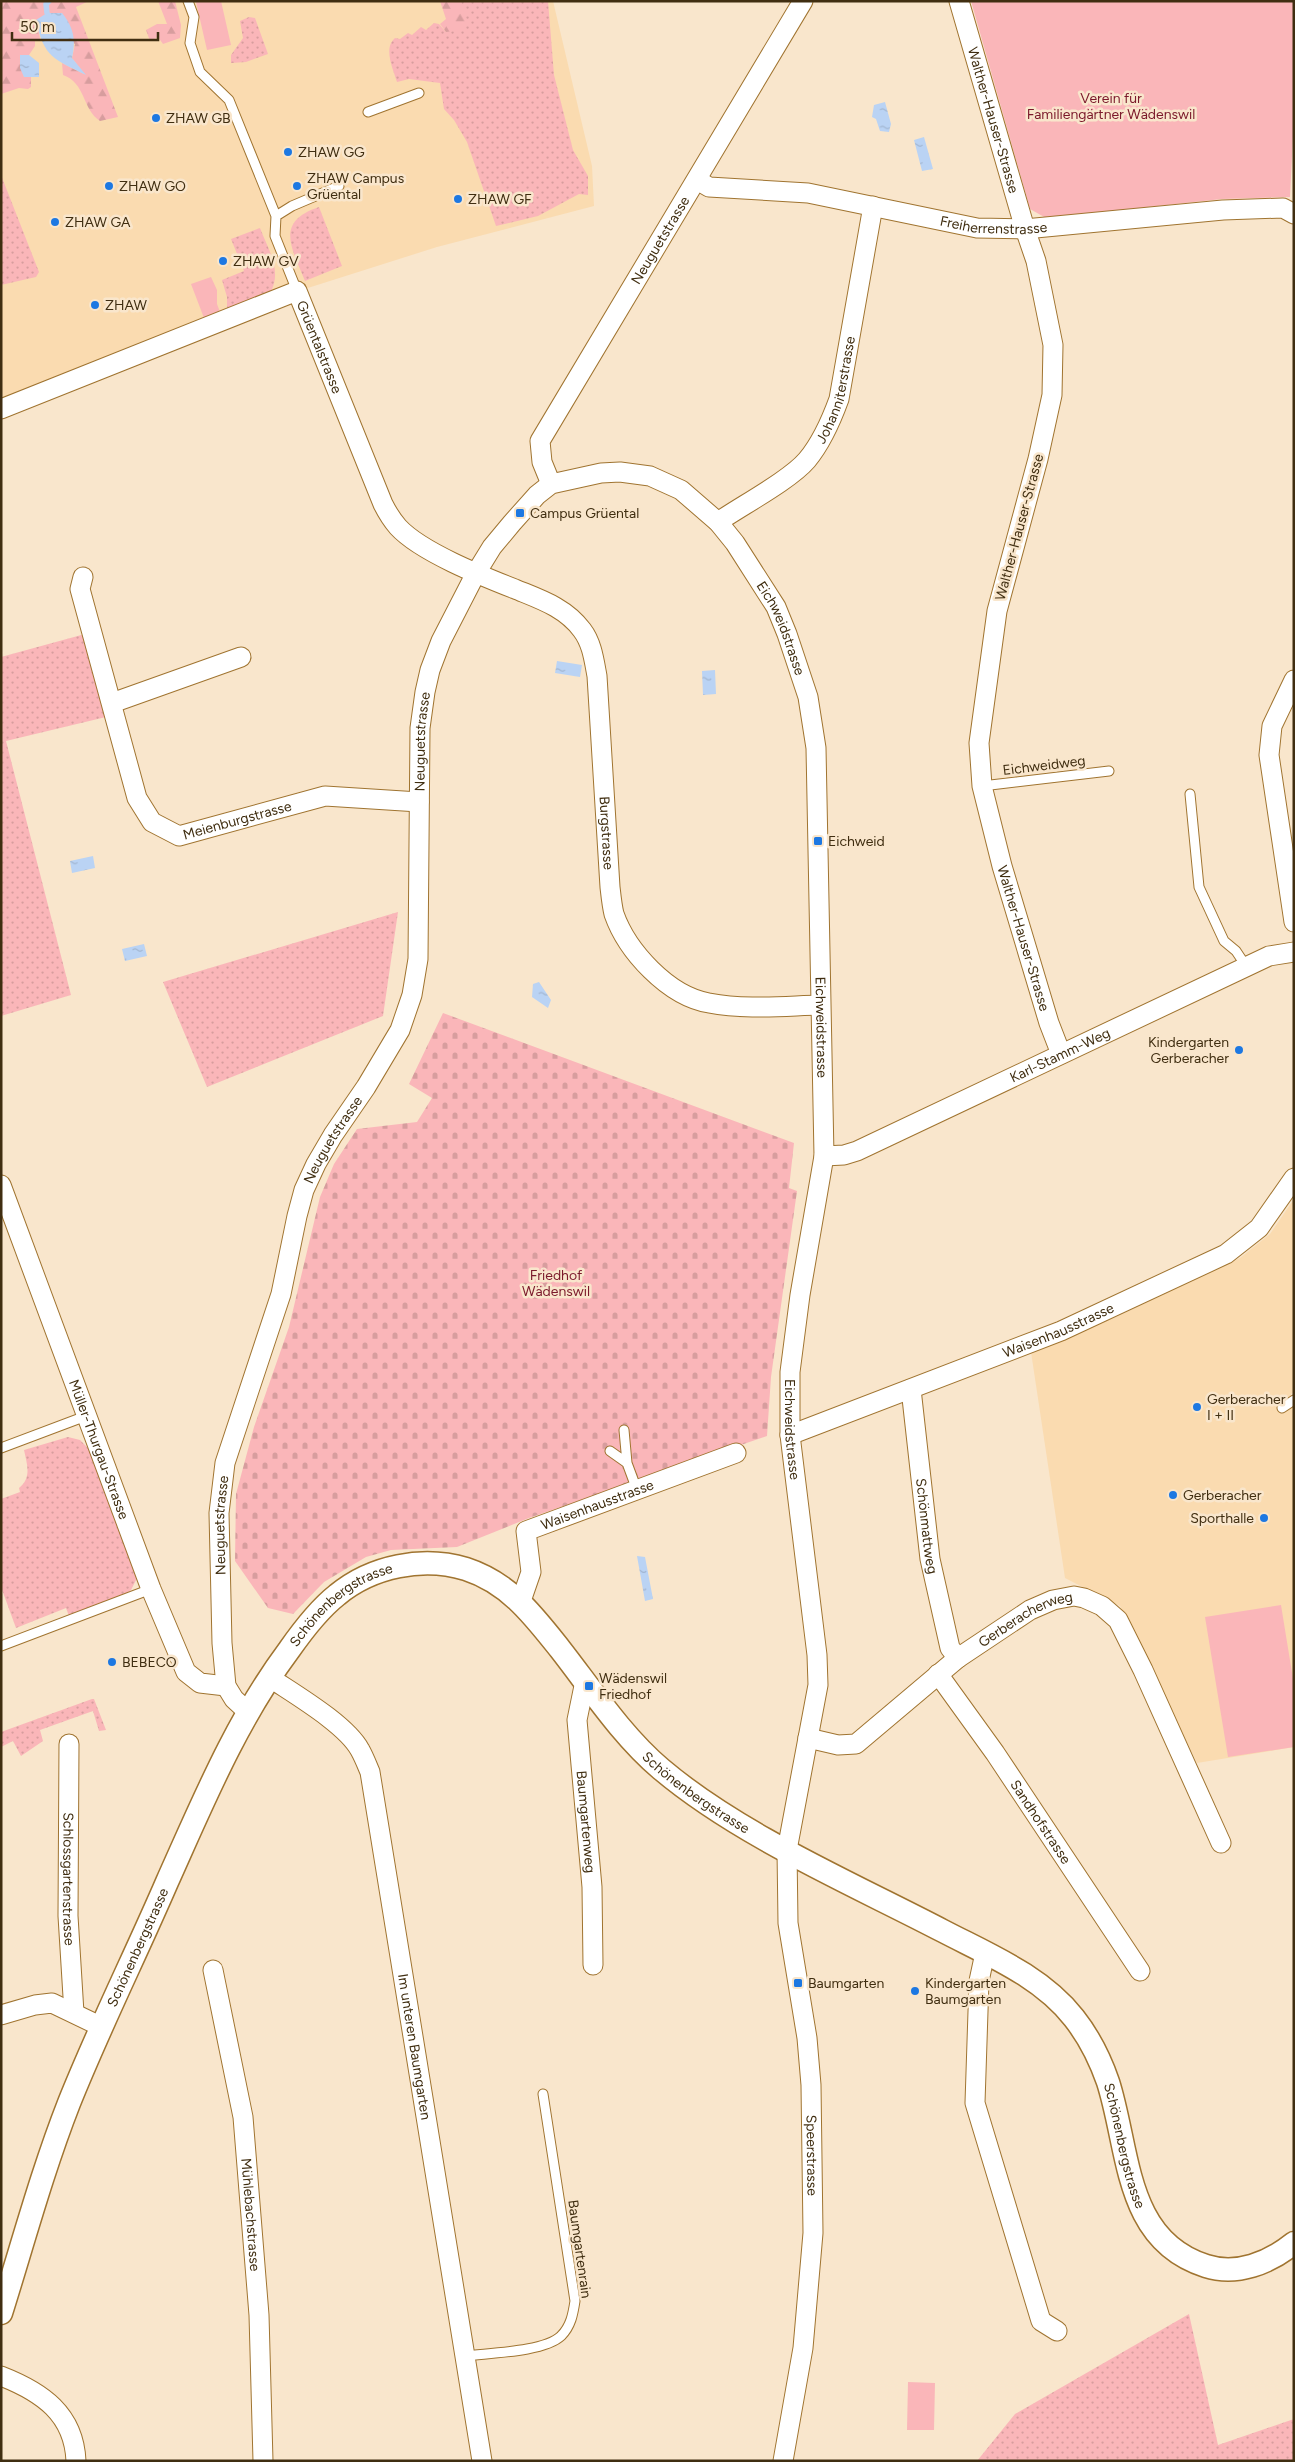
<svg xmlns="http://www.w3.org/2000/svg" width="1295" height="2462" font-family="Figtree,sans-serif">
<defs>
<pattern id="grass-dots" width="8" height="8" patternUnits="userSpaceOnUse" patternTransform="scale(1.25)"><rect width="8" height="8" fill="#fab6b9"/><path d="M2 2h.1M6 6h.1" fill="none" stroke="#d79d9e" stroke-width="1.8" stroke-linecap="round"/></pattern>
<pattern id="forest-firs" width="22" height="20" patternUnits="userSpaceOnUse" patternTransform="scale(1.25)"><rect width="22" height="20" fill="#fab6b9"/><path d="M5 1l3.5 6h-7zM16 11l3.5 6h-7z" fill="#d79d9e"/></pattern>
<pattern id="cemetery-stones" width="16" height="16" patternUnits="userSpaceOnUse" patternTransform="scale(1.25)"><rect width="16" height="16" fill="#fab6b9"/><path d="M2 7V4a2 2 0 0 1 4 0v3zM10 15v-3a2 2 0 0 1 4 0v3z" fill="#d79d9e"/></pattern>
<pattern id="water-ripples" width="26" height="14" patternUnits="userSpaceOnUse" patternTransform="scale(1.25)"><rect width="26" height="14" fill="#bad3f4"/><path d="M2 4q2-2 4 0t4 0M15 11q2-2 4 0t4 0" fill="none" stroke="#a1b5d0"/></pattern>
</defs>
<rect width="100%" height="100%" fill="#f9e6cc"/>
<path fill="#fadbb0" d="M1,1H553L592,166L594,206L437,247L270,300L1,406Z
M1294,1199V1392L1291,1394L1294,1412V1747L1197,1763L1120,1606L1065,1578L1031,1352L1116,1317L1240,1258L1270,1234Z"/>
<path fill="url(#grass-dots)" d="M461,1H548L554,75L573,150L588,176V195L579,194L538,216L496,226L467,142L454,120L444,109L440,83L409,79L397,82C393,69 383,48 395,38L400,39L408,33L412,35L421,27L426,30L434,23L439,24L446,32Z
M249,17L255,18L268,54L246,62L231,63V55L243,38L240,21Z
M1,175L39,272L36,277L1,285Z
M319,207L342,266L305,281C292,248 274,222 319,207Z
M260,228C268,249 283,271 270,293L227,309V297L222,280L244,271L231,239Z
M85,634L106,717L6,741L71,995L1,1016V657Z
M398,912L383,1016L207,1087L163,982Z
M68,1437L80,1440L93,1453L137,1578L131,1590L126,1594L69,1616L66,1608L16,1628L1,1587V1499L20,1492L19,1488C32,1478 27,1464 24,1450Z
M92,1699H94L106,1730L99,1731L93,1711L40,1730L43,1741L21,1756L13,1741L1,1747V1732Z
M1189,2314L1218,2445L1294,2419V2461H977L1015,2414Z"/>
<path fill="url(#forest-firs)" d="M1,1H89L76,7L118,117L100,121C82,109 86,83 63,75L62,63L84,74L72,58L75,44L37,20L40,39L35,40V46L29,55L20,56L24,77H31V87L28,89L19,88L1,94Z
M158,1H175L181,25L180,38L163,44L158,37L150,41L146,30L157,24H167Z
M440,1H461L466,19L462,30L446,32L440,24L446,19Z"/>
<path fill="url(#cemetery-stones)" d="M443,1013L794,1143L789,1188L797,1191L771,1377L767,1436L529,1518L457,1547L391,1550L366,1557L324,1582L293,1614L268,1608L235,1561L236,1494L254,1427L289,1327L320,1197L334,1164L357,1129L417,1122L432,1098L409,1084Z"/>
<path fill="#fab6b9" d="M221,1L231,45L207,50L196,2Z
M971,1H1294V115L1290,197L1222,199L1046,218L1030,209Z
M211,277L217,290V304L220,312L204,318L191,284Z
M1281,1605L1294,1685V1747L1228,1757L1205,1617Z
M908,2382L935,2383L934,2430H907Z"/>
<path fill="url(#water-ripples)" d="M47,13H62C74,28 76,40 72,58L86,75C54,59 44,58 36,20Z
M20,55H29L39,63V77H24L20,68Z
M885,102L891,124L889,132L880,131L876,119L872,117L874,105Z
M924,137L933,169L922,171L914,140Z
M557,661L582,665L580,677L555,673Z
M715,670L716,694L703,695L702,671Z
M93,856L95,868L72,873L70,861Z
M144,944L147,956L125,961L122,949Z
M539,982L551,1000L548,1008L532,997L533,984Z
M637,1556L645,1557L653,1599L645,1601Z"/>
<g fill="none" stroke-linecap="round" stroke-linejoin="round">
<path stroke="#bad3f4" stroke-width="5.5" d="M47,13L46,4L49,1"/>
<defs>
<path id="service" d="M188,1L194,17L190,43L200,72L229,100L276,216L275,236L297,291
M368,112L419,93
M276,216L292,206L339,186
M982,786L1109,771
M1190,794L1199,887L1224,941L1236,951L1246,966
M1282,1408L1294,1400
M624,1430L627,1463
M1,1448L86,1416
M610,1451L627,1463L637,1490
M1,1646L151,1589
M466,2356C489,2353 544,2352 561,2336C571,2326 573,2314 575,2301L543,2094"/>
<g id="minor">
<path id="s1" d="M959,1L1025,229L1036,261L1053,345L1052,395L1038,459L997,611L979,743L982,786L1002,866L1049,1023L1061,1054"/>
<path id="s2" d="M697,180L709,187L808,193L977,228L1025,229L1223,210L1283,208L1294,214"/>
<path id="s3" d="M1,409L297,291L383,504C387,512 392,520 398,527C421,552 482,576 515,589C539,599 565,607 582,630C592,643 594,660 597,676L610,887C611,896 612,906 614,914C627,951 668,996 709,1003C745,1010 783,1006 820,1005"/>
<path id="s4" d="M551,484L542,462L540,441L803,1"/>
<path id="s5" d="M718,522C741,506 790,480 807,460C822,442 831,421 839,399L873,206"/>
<path id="s6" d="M83,577L80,589L137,798L152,822L179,836L325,796L419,802"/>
<path d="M1294,680L1272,726L1269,755L1294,922"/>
<path d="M112,703L241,657"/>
<path id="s7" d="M824,1156L844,1155L857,1151L1269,956L1294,952"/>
<path id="s8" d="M1,1185L151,1589L186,1672L200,1683L226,1686"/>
<path id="s9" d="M911,1389L930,1559L950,1648L958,1658"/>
<path id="s10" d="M790,1435L1061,1331L1226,1254L1259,1228L1294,1178"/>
<path id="s11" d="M521,1601L531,1572L526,1531L736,1453"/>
<path id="s12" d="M938,1674L995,1753L1140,1971"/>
<path id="s13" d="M269,1677C294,1694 346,1724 360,1750C364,1757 367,1765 370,1772L482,2461"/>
<path id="s14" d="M585,1681L577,1720L592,1887L593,1965"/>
<path id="s15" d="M247,1711L234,1699L226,1686L222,1643L219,1513L225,1463L281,1294L297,1216L304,1190L316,1164L333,1135L366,1087L400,1030L412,995L418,959L420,728L425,692L430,670L441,641L476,573L492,547L512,523L537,495L551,484L601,473L620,472L650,476L681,490L718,522L735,543L776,607L787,634L808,697L816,748L824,1156L800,1295L790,1372V1435L817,1655L818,1685L787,1850L788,1923L807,2038L811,2085L813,2233L803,2348L783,2461"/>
<path id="s16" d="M808,1738L838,1745L856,1744L958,1658L1030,1610L1053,1600L1074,1596L1084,1598L1102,1606L1118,1620L1143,1670L1221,1843"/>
<path id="s17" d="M69,1744L68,1916L74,2013"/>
<path d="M985,1953L979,1981L975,2103L1041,2321L1057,2331"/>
<path id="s18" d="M213,1970L243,2117L259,2315L263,2461"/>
<path d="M1,2015L35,2005L52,2003L102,2027"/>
<path d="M1,2376C42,2392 74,2414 76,2461"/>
</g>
<g id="tertiary">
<path id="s19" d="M1,2313C23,2243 42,2172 69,2103C99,2028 135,1956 167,1882C203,1802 236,1721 289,1650C303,1630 318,1610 337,1595C372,1566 423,1556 466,1569C509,1583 533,1615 560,1649C592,1690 622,1736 661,1769C739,1835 853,1884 943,1931C989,1955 1041,1976 1074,2018C1089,2037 1100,2059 1108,2082C1130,2151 1124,2240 1206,2266C1237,2276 1269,2263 1294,2243"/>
</g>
</defs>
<use href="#service" stroke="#a07430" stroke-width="11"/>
<use href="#minor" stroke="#a07430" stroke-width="21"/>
<use href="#tertiary" stroke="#a07430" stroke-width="25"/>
<use href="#service" stroke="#fff" stroke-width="9"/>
<use href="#minor" stroke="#fff" stroke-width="19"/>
<use href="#tertiary" stroke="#fff" stroke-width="22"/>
</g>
<g fill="#1d78e2" stroke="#f9e6cc" stroke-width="2">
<circle cx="156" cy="118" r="5"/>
<circle cx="288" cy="152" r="5"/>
<circle cx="109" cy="186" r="5"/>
<circle cx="297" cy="186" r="5"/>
<circle cx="458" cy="199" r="5"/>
<circle cx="55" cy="222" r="5"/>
<circle cx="223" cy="261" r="5"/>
<circle cx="95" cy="305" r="5"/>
<rect x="515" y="508" width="10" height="10" rx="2.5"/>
<rect x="813" y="836" width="10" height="10" rx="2.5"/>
<circle cx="1239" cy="1050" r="5"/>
<circle cx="1197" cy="1407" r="5"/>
<circle cx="1173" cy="1495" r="5"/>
<circle cx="1264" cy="1518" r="5"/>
<circle cx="112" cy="1662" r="5"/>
<rect x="584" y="1681" width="10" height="10" rx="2.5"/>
<rect x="793" y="1978" width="10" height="10" rx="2.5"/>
<circle cx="915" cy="1991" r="5"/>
</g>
<g text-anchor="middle" stroke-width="5" stroke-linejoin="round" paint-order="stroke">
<g font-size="14" fill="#7b192b" stroke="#f9e6cc">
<text x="1111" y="103">Verein für<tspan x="1111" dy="16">Familiengärtner Wädenswil</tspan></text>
<text x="556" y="1280">Friedhof<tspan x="556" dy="16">Wädenswil</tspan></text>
</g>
<g font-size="14" fill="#402e11" stroke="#f9e6cc" text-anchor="start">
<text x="166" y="123">ZHAW GB</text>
<text x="298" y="157">ZHAW GG</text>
<text x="307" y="183">ZHAW Campus<tspan x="307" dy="16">Grüental</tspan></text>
<text x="119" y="191">ZHAW GO</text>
<text x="468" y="204">ZHAW GF</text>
<text x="65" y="227">ZHAW GA</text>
<text x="233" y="266">ZHAW GV</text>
<text x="105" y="310">ZHAW</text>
<text x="530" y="518">Campus Grüental</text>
<text x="828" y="846">Eichweid</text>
<text x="1229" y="1047" text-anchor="end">Kindergarten<tspan x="1229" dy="16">Gerberacher</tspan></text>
<text x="1207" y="1404">Gerberacher<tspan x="1207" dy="16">I + II</tspan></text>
<text x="1183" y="1500">Gerberacher</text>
<text x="1254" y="1523" text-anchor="end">Sporthalle</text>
<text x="122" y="1667">BEBECO</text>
<text x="599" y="1683">Wädenswil<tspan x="599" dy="16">Friedhof</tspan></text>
<text x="808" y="1988">Baumgarten</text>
<text x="925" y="1988">Kindergarten<tspan x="925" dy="16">Baumgarten</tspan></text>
</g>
<g font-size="14" fill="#402e11" stroke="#f9e6cc">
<text dy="5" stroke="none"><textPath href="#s1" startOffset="124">Walther-Hauser-Strasse</textPath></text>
<text dy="5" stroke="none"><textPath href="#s2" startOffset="302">Freiherrenstrasse</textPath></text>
<text dy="5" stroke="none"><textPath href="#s4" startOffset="279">Neuguetstrasse</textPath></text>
<text dy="5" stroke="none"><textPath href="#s3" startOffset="379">Grüentalstrasse</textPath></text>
<text dy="5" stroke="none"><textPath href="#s5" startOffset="186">Johanniterstrasse</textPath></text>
<text transform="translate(1019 527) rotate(-75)" y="5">Walther-Hauser-Strasse</text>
<text dy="5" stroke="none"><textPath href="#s15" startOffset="1624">Eichweidstrasse</textPath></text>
<text dy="5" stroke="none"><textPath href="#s15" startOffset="1019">Neuguetstrasse</textPath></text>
<text transform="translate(1044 765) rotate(-7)" y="5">Eichweidweg</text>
<text dy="5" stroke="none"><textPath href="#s6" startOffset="348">Meienburgstrasse</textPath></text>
<text dy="5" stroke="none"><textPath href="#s3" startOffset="995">Burgstrasse</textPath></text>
<text dy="5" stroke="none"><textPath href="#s1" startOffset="964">Walther-Hauser-Strasse</textPath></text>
<text dy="5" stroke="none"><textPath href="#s15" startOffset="2029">Eichweidstrasse</textPath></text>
<text dy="5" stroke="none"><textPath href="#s7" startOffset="258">Karl-Stamm-Weg</textPath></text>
<text dy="5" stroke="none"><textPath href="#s15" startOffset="599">Neuguetstrasse</textPath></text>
<text dy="5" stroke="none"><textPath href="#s10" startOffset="288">Waisenhausstrasse</textPath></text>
<text dy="5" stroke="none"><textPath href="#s15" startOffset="2434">Eichweidstrasse</textPath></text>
<text dy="5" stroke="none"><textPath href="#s8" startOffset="282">Müller-Thurgau-Strasse</textPath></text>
<text dy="5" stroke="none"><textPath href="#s11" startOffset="148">Waisenhausstrasse</textPath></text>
<text dy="5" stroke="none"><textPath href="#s15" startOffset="194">Neuguetstrasse</textPath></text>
<text dy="5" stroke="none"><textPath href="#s9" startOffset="138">Schönmattweg</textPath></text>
<text dy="5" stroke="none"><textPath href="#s19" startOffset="796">Schönenbergstrasse</textPath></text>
<text dy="5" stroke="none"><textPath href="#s16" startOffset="261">Gerberacherweg</textPath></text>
<text dy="5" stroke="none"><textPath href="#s19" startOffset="1260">Schönenbergstrasse</textPath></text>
<text dy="5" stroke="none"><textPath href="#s14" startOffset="142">Baumgartenweg</textPath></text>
<text dy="5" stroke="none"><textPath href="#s12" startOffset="180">Sandhofstrasse</textPath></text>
<text dy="5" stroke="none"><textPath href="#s17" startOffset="135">Schlossgartenstrasse</textPath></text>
<text dy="5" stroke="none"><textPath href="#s19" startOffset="391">Schönenbergstrasse</textPath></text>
<text dy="5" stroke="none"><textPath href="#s13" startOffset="420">Im unteren Baumgarten</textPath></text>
<text dy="5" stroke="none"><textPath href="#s19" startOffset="1841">Schönenbergstrasse</textPath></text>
<text dy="5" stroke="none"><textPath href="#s15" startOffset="3166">Speerstrasse</textPath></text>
<text dy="5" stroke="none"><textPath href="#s18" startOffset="248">Mühlebachstrasse</textPath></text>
<text transform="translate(580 2249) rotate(82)" y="5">Baumgartenrain</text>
</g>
</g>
<rect width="1295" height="2462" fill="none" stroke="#402e11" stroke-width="5"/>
<path d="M12 32v8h146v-8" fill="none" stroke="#402e11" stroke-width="2.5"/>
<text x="20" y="32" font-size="15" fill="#402e11" stroke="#f9e6cc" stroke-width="4" paint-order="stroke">50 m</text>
</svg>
